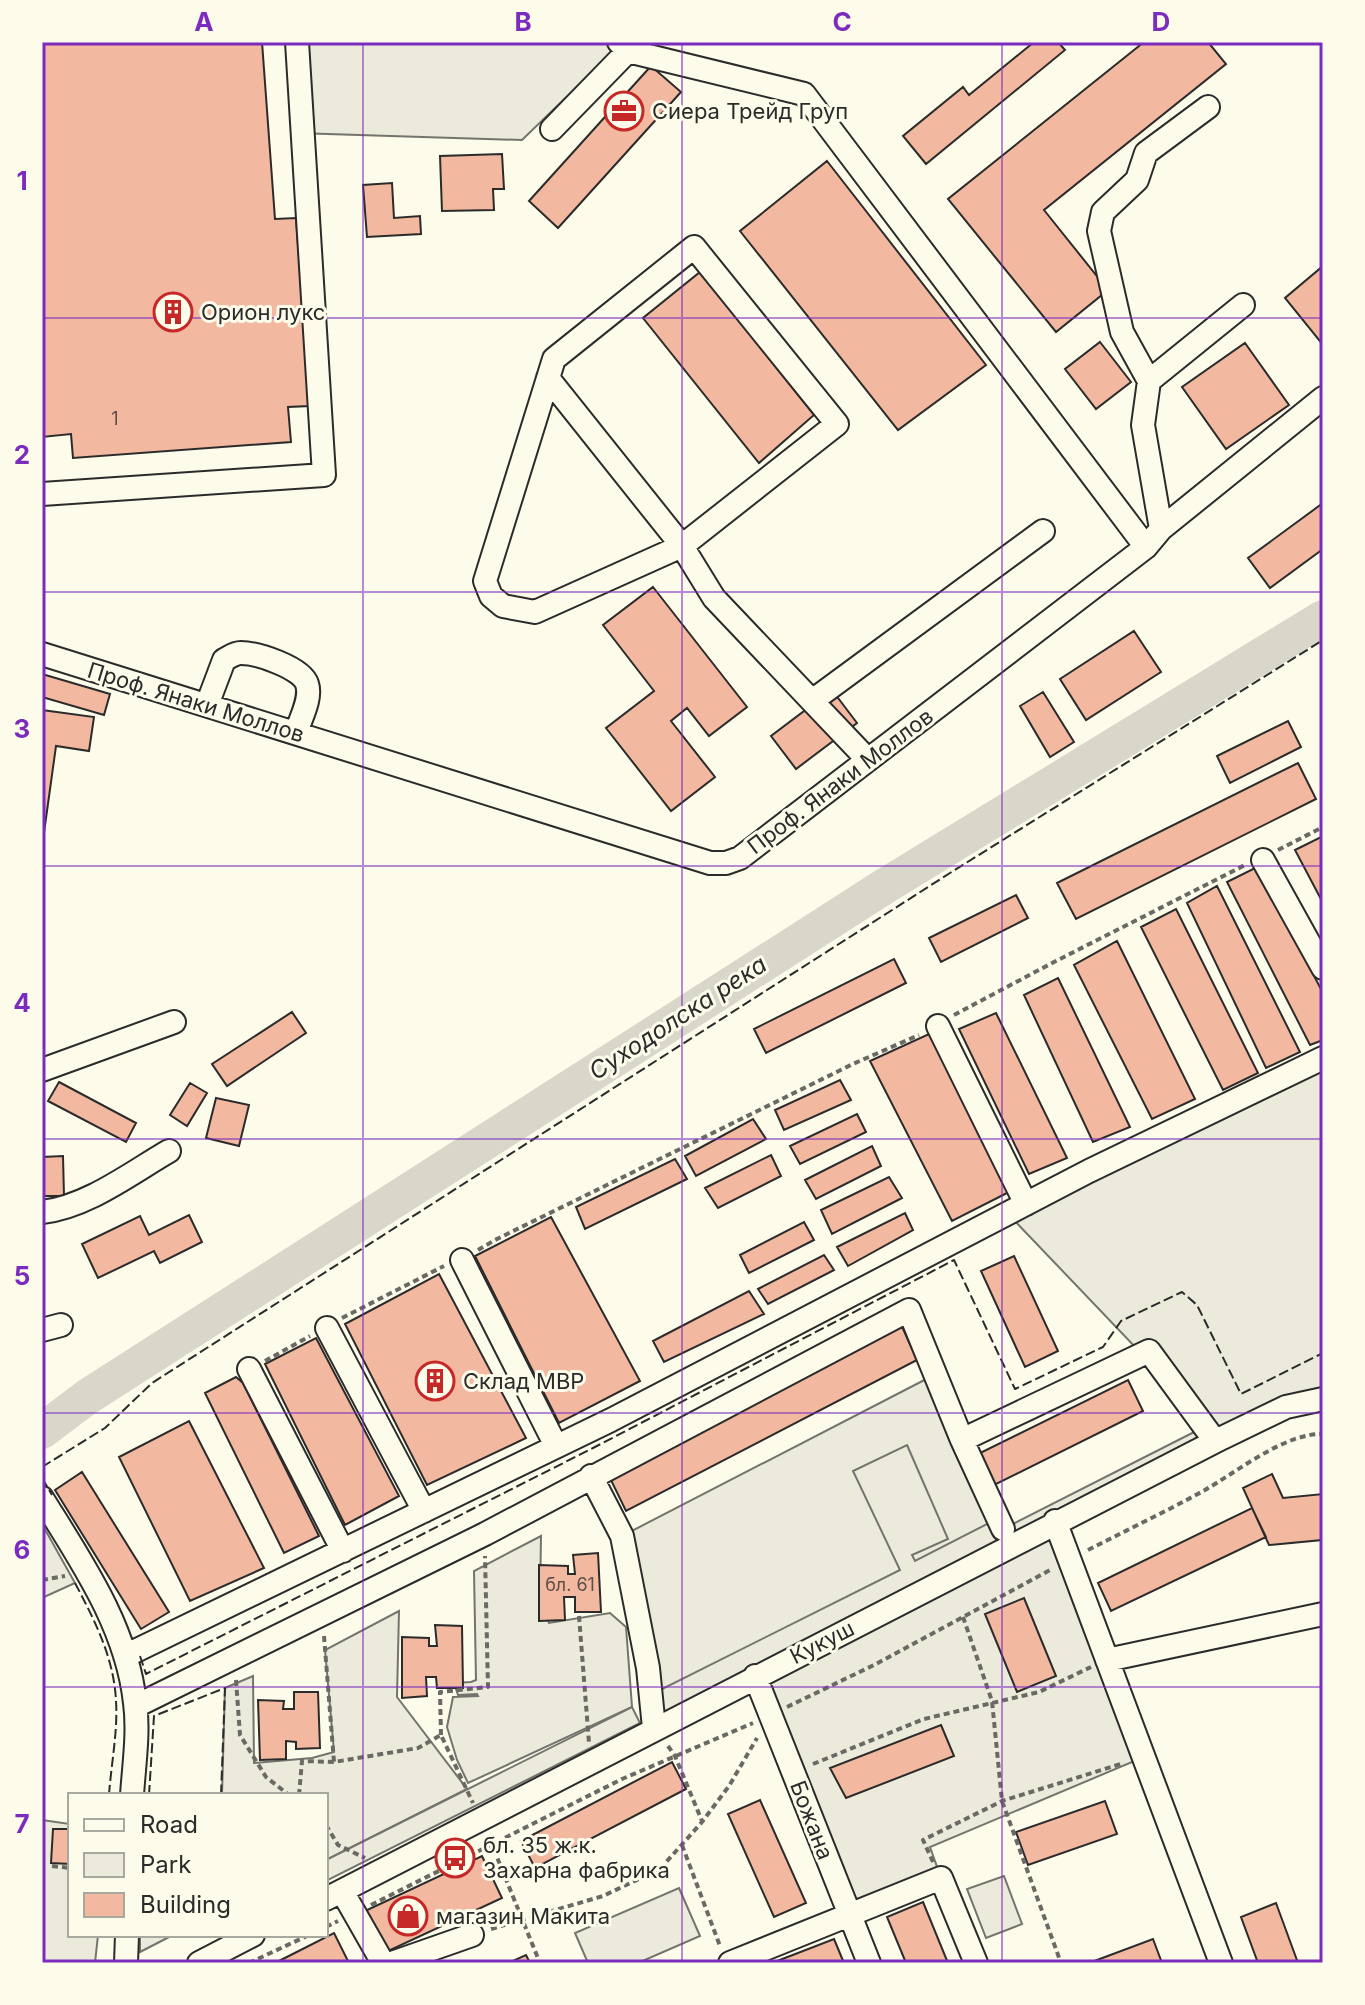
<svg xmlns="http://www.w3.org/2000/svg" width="1365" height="2005" font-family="Inter,sans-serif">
<rect width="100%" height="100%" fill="#fdfbea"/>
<path fill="#ecebdb" stroke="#74746e" stroke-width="2" d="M1323,1066V1388L1222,1438L1012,1218Z
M936,1374L1010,1544L1055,1521L1144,1757L930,1847L941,1878L849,1916L755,1677L654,1728L622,1536Z
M42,1524L75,1583L42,1598Z
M541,1536L540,1599L549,1623L610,1613L626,1627L632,1707L468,1783L457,1760L447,1727L453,1697L478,1696L477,1694L458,1695L454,1683L471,1682L476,1680L474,1571Z
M399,1611L397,1697L467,1789L326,1860V1795H222L225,1688L253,1676L254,1763L312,1758L334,1752L325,1650Z
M42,1820L70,1824V1935H98L95,1963H42Z
M1004,1876L1022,1924L986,1938L967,1889Z
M679,1888L700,1936L638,1963H588L575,1933Z
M140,1935H173L140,1952Z"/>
<path fill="#eceadb" stroke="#74746e" stroke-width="2" d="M290,42H616L611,54L522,140L296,133Z
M1204,1427L1209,1442L1011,1542L1005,1528Z
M907,1445L948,1539L912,1555L915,1561L991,1522L998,1545L664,1715L658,1691L900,1570L853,1471Z
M632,1707L640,1723L326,1881V1860Z"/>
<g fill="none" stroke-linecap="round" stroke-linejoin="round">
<path stroke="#d8d7c9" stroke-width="36" d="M42,1431L87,1397L885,886L1323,618"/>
</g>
<path fill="#f2b8a0" stroke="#2b2b2b" stroke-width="2" d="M42,42H262L275,219L296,218L310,406L288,407L291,442L73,458L71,434L42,437Z
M1034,42H1058L1065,50L926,164L903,136L963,87L969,95Z
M1144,42H1208L1226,64L1044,210L1108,290L1056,332L948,199Z
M651,66L681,92L558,228L529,201Z
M502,154L504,189H493L494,210L442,211L440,156Z
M827,161L986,365L898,430L740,231Z
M392,183L394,218L420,216L421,234L367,237L363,185Z
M1323,266V345L1285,298Z
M700,272L814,415L759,463L643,318Z
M1100,342L1131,382L1096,409L1065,369Z
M1245,343L1289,405L1226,449L1182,387Z
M1323,503V549L1270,588L1248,558Z
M653,587L747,707L709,736L687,708L671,721L715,777L671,811L606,728L654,691L603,625Z
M1134,631L1161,672L1086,720L1060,679Z
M42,674L110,694L104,715L42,697Z
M832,690L857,723L796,769L771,736Z
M1043,692L1074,742L1050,757L1020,706Z
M42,710L94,717L89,751L56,746L42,847Z
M1288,721L1301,747L1230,783L1217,756Z
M1298,763L1316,799L1076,919L1057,883Z
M1323,836V903L1295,850Z
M1257,867L1323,993V1040L1310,1045L1227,882Z
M1217,886L1300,1052L1266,1068L1187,903Z
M1016,895L1028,918L941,962L929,938Z
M1176,909L1258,1073L1223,1090L1141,927Z
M1117,941L1195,1099L1152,1119L1074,965Z
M894,959L906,983L766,1053L754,1029Z
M1058,978L1130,1127L1093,1142L1024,995Z
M292,1012L306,1033L227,1086L212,1064Z
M996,1013L1067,1158L1029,1174L959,1029Z
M929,1034L1011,1191L952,1221L870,1061Z
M840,1080L851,1100L784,1130L775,1110Z
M59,1082L136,1123L126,1142L48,1101Z
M190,1083L207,1093L187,1126L170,1115Z
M216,1098L249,1105L239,1146L206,1138Z
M857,1114L866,1132L800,1164L790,1146Z
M753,1119L766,1139L696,1176L685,1156Z
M872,1146L881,1166L816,1199L805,1180Z
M771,1155L781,1176L718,1208L705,1188Z
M63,1156L64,1196H42V1157Z
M675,1159L687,1179L585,1229L576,1207Z
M889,1177L902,1198L832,1234L821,1210Z
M905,1213L913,1230L848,1266L837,1247Z
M189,1215L202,1242L160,1263L154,1251L98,1278L82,1244L140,1216L149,1235Z
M551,1217L640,1381L559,1423L475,1256Z
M804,1222L814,1240L749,1273L740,1255Z
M824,1255L834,1270L768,1304L758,1289Z
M1014,1256L1058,1351L1025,1367L981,1271Z
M439,1274L526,1438L427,1485L345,1324Z
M749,1291L764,1314L664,1362L653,1341Z
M900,1322L917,1360L626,1511L608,1474Z
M316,1338L399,1496L345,1525L265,1364Z
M236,1377L243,1383L319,1536L284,1553L205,1393Z
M1128,1380L1143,1411L988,1488L972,1457Z
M189,1421L264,1568L190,1601L119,1457Z
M82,1472L169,1612L141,1629L55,1490Z
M1272,1474L1283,1498L1323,1494L1322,1540L1269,1545L1243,1488Z
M1252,1508L1266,1537L1111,1611L1098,1583Z
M598,1553L601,1612H575V1597H564L565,1620L539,1621V1565L568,1566V1574H575L573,1555Z
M1024,1598L1056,1676L1017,1692L985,1614Z
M435,1625L462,1626L463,1688H437L436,1677H426L427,1696L402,1698V1637L429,1638V1646H437Z
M294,1692H318L320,1748L296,1749V1742L286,1741V1759L260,1760L258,1700L284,1701L283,1709H294Z
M941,1725L954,1756L846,1798L830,1768Z
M672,1762L686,1789L535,1868L521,1841Z
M760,1800L806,1903L774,1917L728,1814Z
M1105,1801L1117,1834L1028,1865L1016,1832Z
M53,1829H70V1864L51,1863Z
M482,1856L502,1898L384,1953L365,1911Z
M923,1902L948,1963H906L887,1917Z
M1276,1903L1298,1963H1258L1241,1917Z
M334,1933L348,1961L275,1963Z
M834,1939L844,1963H772Z
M1153,1939L1162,1963H1089Z
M526,1955L530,1963H508Z"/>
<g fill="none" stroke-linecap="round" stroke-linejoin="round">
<defs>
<path id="minor" d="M628,51L804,94L1146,547
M552,129L628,51L619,42
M548,378L682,546L535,612L503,606L491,596L485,581L554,359L694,247L837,424L682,546L714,598L868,760
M1149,381L1243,305
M42,494L324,475L297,42
M1161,529L1143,425L1149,381L1122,332L1099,231L1103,212L1137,180L1146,153L1208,107
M42,654L710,863H726L740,858L1146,547L1161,529L1323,398
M812,701L1043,531
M207,705L224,660C230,657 234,653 241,653C258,653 302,668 307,684C312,699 300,719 296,733
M1263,860L1323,968
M938,1026L1026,1204
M42,1070L174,1022
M42,1212C87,1207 131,1173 169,1151
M462,1260L556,1446
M327,1328L424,1511
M42,1330L61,1325
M249,1369L343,1551
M962,1440L1149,1351L1215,1441
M591,1476L622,1536L648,1668L654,1728
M42,1498C81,1561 127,1627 135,1703C139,1732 134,1765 132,1795
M1055,1521L1221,1963
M125,1656L611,1420L1089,1171L1323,1058
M1107,1660L1323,1614
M755,1676L869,1963
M136,1706L485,1534L909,1310L962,1440L1003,1529
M342,1891L383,1963
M326,1899L1222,1438L1286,1407L1323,1399
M126,1963L127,1935
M199,1963L253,1935
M392,1963L472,1935
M730,1963L941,1878L976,1963"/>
</defs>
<use href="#minor" stroke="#2b2b2b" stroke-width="26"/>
<path stroke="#6a6964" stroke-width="4" stroke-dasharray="6 4" stroke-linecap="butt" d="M1278,850L1323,827
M954,1015L1054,962L1245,865
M478,1250L495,1240L853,1064L919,1035
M342,1318L444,1266
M265,1361L310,1336
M1088,1550C1127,1530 1167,1511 1205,1490C1238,1471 1285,1433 1323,1434
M42,1580L65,1576
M579,1616L589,1743
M963,1617L992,1701L1002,1801L1061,1963
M324,1636L334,1762
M236,1680L240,1735L266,1777L289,1795
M787,1707L876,1664L1052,1569
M441,1735L440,1692L488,1687L485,1556
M668,1746L675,1756L702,1821
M813,1764L924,1719L1039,1692L1091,1667
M299,1795L302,1761L334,1762L418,1748L441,1735L473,1803
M326,1825L338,1845L365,1858
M490,1840L540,1963
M682,1845L720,1946
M933,1862L923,1840L1002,1801L1124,1763
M52,1866L70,1868
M371,1905L622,1779L753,1723
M326,1927L338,1921
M491,1929L603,1896L660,1869L702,1822L729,1786L757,1738
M249,1963L309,1935"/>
<use href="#minor" stroke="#fdfbea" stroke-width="22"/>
<path stroke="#2b2b2b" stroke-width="2" stroke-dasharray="10 4" stroke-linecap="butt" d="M42,1467L105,1428L152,1383L950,873L1323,640
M42,1478L52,1495
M75,1583C95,1621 114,1658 116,1701C118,1731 111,1765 109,1795
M140,1656L146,1674L593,1448L954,1260L1015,1389L1103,1347L1121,1321L1182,1292L1197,1305L1241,1394L1323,1353
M149,1795L154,1716L225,1688L221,1795"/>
</g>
<path fill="none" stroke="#7b2cbf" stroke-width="2" stroke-opacity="0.55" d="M363,42V1963M682,42V1963M1002,42V1963M42,318H1323M42,592H1323M42,866H1323M42,1139H1323M42,1413H1323M42,1687H1323"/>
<defs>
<symbol id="office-ring" viewBox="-11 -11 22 22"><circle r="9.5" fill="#fdfbea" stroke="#c62828" stroke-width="1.5"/><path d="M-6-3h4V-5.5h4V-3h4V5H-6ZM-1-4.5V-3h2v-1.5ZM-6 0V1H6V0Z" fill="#c62828"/></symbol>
<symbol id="building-ring" viewBox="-11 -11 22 22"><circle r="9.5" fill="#fdfbea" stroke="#c62828" stroke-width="1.5"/><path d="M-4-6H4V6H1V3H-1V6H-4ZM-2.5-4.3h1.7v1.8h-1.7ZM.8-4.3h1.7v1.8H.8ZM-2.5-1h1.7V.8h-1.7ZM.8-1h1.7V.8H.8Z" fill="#c62828"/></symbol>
<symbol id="bus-ring" viewBox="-11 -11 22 22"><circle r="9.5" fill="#fdfbea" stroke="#c62828" stroke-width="1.5"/><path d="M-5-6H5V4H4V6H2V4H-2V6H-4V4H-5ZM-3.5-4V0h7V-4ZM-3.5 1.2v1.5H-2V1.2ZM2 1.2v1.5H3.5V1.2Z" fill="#c62828"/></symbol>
<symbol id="shop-ring" viewBox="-11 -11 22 22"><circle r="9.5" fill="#fdfbea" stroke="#c62828" stroke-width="1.5"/><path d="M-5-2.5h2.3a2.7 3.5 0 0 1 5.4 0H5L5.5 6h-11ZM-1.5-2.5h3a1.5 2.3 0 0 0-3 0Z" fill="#c62828"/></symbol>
</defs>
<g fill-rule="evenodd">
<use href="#office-ring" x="602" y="89" width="44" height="44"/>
<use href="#building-ring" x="151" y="290" width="44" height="44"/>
<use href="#building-ring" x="413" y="1359" width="44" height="44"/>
<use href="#bus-ring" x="433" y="1836" width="44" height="44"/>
<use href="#shop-ring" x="386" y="1894" width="44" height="44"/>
</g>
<g text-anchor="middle" stroke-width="6" stroke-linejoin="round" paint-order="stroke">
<g font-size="18" fill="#5d4e48">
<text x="115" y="425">1</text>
<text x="570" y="1591">бл. 61</text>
</g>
<g font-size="22" fill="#2b2b2b" stroke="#fdfbea" text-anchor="start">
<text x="652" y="119">Сиера Трейд Груп</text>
<text x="201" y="320">Орион лукс</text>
<text x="463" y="1389">Склад МВР</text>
<text x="483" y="1853">бл. 35 ж.к.<tspan x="483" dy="25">Захарна фабрика</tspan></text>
<text x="436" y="1924">магазин Макита</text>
</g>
<g font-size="22" fill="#2b2b2b" stroke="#fdfbea">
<text transform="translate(196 702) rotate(17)" y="8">Проф. Янаки Моллов</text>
<text transform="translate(840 781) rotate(-37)" y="8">Проф. Янаки Моллов</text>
<text transform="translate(822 1642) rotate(-27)" y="8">Кукуш</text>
<text transform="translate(812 1820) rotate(69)" y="8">Божана</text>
</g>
<g font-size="24" font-style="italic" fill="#2b2b2b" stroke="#fdfbea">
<text transform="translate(678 1018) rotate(-33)" y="8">Суходолска река</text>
</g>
</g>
<rect width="1365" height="2005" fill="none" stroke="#fdfbea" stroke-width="88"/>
<rect x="68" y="1793" width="260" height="144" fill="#fdfbea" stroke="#a9a89e" stroke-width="2"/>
<rect x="84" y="1819" width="40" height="12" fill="#fdfbea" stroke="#a9a89e" stroke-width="2"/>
<text x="140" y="1833" font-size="24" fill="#2b2b2b">Road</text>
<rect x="84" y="1853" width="40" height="24" fill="#ecebdb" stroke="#a9a89e" stroke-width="2"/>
<text x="140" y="1873" font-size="24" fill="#2b2b2b">Park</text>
<rect x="84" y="1893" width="40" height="24" fill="#f2b8a0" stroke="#a9a89e" stroke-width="2"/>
<text x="140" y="1913" font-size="24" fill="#2b2b2b">Building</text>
<rect x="44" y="44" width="1277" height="1917" fill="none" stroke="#7b2cbf" stroke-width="3"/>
<g font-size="26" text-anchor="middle" font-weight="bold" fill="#7b2cbf">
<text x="204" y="31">A</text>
<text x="523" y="31">B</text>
<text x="842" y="31">C</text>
<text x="1161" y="31">D</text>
<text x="22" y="190">1</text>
<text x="22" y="464">2</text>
<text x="22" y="738">3</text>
<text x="22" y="1012">4</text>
<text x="22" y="1285">5</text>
<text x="22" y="1559">6</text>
<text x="22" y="1833">7</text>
</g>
</svg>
